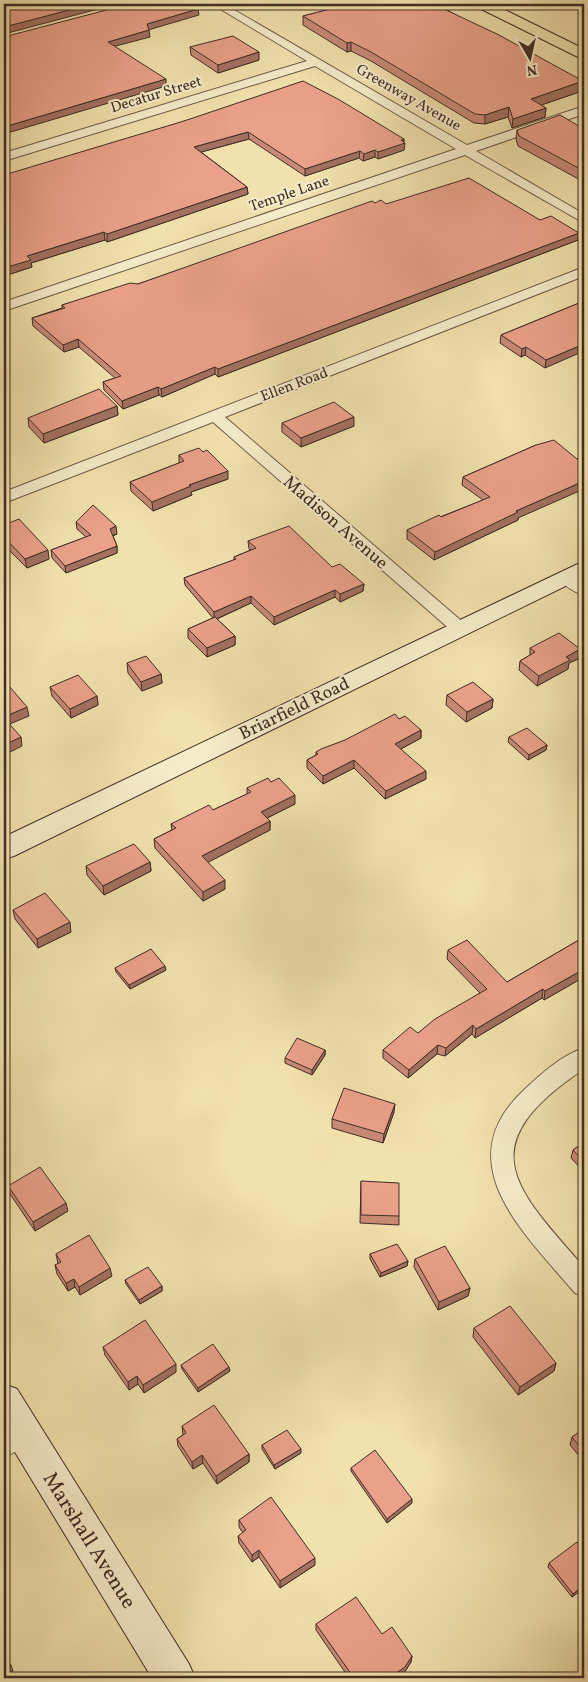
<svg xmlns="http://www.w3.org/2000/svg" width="588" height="1682" font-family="Vollkorn,serif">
<rect width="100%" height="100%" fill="#f1e1ad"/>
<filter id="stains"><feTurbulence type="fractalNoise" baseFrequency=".004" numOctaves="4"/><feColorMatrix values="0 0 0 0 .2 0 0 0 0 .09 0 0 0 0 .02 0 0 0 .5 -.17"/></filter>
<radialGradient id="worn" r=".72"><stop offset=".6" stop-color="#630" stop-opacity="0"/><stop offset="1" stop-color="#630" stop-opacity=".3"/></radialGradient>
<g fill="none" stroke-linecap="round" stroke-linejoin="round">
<defs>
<path id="street" d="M212,4H224L467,145L584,106V114L476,151L584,214V223L465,155L4,311V302L456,149L315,66L4,161V153L307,61Z
M584,267V276L225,417L465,624L468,628L465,632H453L213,422L4,503V492Z
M566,572L584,582V595C575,593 563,585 557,577L560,573Z
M584,1048V1069C472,1144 510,1184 584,1267V1296L575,1293C525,1234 445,1162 525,1089C541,1074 562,1055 584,1048Z
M22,1418L31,1422L35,1431C30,1444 17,1452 4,1457V1428Z"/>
<path id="secondary" d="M584,561V577L14,856L4,859V837Z
M4,1384L17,1389L189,1664L195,1678H152L4,1434Z"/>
<path id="primary" d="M475,4H493L584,49V60L477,7Z"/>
</defs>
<use href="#street" stroke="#6c5a46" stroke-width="2"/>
<use href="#secondary" stroke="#402d24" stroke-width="2"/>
<use href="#primary" stroke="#402d24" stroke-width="2"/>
<use href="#street" fill="#f6ecca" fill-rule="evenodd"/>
<use href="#secondary" fill="#f6ecca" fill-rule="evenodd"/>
<use href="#primary" fill="#f1e1ad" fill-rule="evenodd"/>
</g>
<path fill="#c88a76" stroke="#402d24" d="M327,4H442L449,11L582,91L541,105L546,108L545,117L512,128L508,117L485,124L474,123L371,61L351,51L347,52L303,25V16L335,8Z
M576,4H584V8Z
M190,47L259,60L218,73L191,55Z
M184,121L404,139V150L378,159L375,157L363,161L359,158L305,176L249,139L201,152L247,187L248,194L107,242L105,240L31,263L32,267L4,276Z
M584,129V182L518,146L516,139L517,130Z
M375,203L540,220L578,240L218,377L215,374L162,397L159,395L123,409L104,390L103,382L115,378L79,347L64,352L33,326L32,318L62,308V305L138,284Z
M584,301L545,368L525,355L521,357L500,343L501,335Z
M117,406L118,415L44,443L29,427L28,418Z
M282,423L354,426L301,447L282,432Z
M536,445L518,520L434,560L407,539V530L483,500L462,485L463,477Z
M179,455L228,479L191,492L192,495L153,511L131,491L130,482L179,463Z
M76,522L117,534L113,536L117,546V553L66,573L52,558L51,550L86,537L77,529Z
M4,525L49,559L27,568L4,545Z
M248,541L332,567L364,584L363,591L340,602L335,597L274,625L251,603L217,619L235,636V645L207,657L188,638V629L213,618L185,585L184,578L234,560V557L251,550L249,549Z
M530,648L578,659L569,663L568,669L537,686L519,670L520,661L530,655Z
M127,663L161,674L162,683L142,691L128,673Z
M50,687L97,696L98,705L71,718L52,696Z
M447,695L493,699L492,708L466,722L446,705Z
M399,719L421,730V738L401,749L426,779L385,799L354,768L323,784L307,768V760L316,755V752Z
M509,737L547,745L546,750L528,760L508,742Z
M247,788L295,804L267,818L270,821V830L208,862L225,889L203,901L155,848L154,839L172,830L171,824L213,810L247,794Z
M150,862L151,871L104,895L87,875L86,866Z
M13,910L71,932L38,948L15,919Z
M584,937V977L544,1000L542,998L475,1038L472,1034L445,1056L437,1054L408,1078L383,1058V1050L418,1033L480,993L447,959L448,950L507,982Z
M115,968L166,970L130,989L116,972Z
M325,1050V1055L312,1075L285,1063V1058Z
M394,1112L383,1143L332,1128V1119Z
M584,1142V1172L571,1158L573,1150Z
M361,1181L399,1216V1225L360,1223Z
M8,1186L68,1211L35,1231L10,1194Z
M56,1254L112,1276L80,1295L75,1287L68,1291L57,1274L55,1265L58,1264Z
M370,1254L408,1261L407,1266L380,1277L370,1259Z
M415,1259L470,1288L468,1296L438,1310L414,1267Z
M125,1280L162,1286V1291L140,1304L126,1284Z
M474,1328L556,1363L554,1371L518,1395L473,1337Z
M103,1347L176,1372L144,1393L138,1384L129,1390L105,1355Z
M181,1365L230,1371L198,1392L182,1369Z
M182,1426L249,1454V1462L217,1484L203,1463L193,1469L178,1446L177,1439L183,1435Z
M584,1429V1462L570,1445L572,1437Z
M262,1445L301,1453L275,1469L262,1449Z
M351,1468L412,1503L387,1523L351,1471Z
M239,1520L315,1565L280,1588L259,1557L252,1562L239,1543L238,1536L243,1533L239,1527Z
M584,1551V1588L572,1597L548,1567L549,1563Z
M316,1624L382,1634L412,1656L411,1662L404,1673L397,1678H349L316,1630Z"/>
<path fill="#a37160" stroke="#402d24" d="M92,4H117L4,34V27Z
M198,9L199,15L148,30L147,24Z
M149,30L150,37L108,48V42Z
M351,42V51L347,52V43Z
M259,52V60L218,73V65Z
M166,79V86L4,134V127Z
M583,81L582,91L530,109L531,99Z
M509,107L508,117L485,124V115Z
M546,108L545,117L512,128L513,119Z
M248,132L249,139L194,154V147Z
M404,139L403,143H405L404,150L378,159V152Z
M375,150V157L363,161L364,154Z
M360,151L359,158L305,176V169Z
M247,187L248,194L107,242V234Z
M104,232L105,240L31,263L32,267L4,276V268L27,256Z
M579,233L578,240L218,377V369Z
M78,339L79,347L64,352L63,345Z
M584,344V351L545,368L546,360Z
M526,347L525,355L521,357L522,349Z
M215,367V374L162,397L161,389Z
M158,387L159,395L123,409L122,401Z
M117,406L118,415L44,443L43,434Z
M354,417V426L301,447V438Z
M6,449L7,456L4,458V450Z
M228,471V479L191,492L192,495L153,511L152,502L189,485Z
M584,481V489L518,518V520L434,560L435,552L516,511Z
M116,526L117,534L111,536L110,529Z
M117,546V553L66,573L65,566Z
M48,550L49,559L27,568L25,559Z
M364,584L363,591L340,602V594Z
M335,590V597L274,625V617Z
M251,596V603L214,620V612Z
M235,636V645L207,657V648Z
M580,649L578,659L569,663L568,669L537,686L539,676L566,657Z
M161,674L162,683L142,691L141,682Z
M97,696L98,705L71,718L70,709Z
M493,699L492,708L466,722L467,712Z
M27,707L29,716L5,726L4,717Z
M421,730V738L395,752V744Z
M21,737L22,746L4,755V745Z
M547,745L546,750L528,760L529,755Z
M354,760V768L323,784V776Z
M426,771V779L385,799L386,791Z
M295,795V804L261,821V812Z
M270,821V830L203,865L202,856Z
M150,862L151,871L104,895L103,886Z
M225,880V889L203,901V892Z
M70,922L71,932L38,948L37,939Z
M165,966L166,970L130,989L129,985Z
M584,969V977L544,1000L545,991Z
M543,989L542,998L475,1038L476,1029Z
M473,1025L472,1034L445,1056L446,1048Z
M438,1045L437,1054L408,1078L409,1070Z
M325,1050V1055L312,1075V1070Z
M395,1104L394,1112L383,1143L384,1134Z
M6,1121L8,1130L4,1132V1123Z
M66,1203L68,1211L35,1231L33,1222Z
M408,1261L407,1266L380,1277L381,1273Z
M110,1268L112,1276L80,1295L79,1287Z
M74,1279L75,1287L68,1291L66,1283Z
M162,1286V1291L140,1304L139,1300Z
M470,1288L468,1296L438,1310L439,1302Z
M556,1363L554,1371L518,1395L520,1387Z
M176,1364V1372L144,1393L143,1385Z
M229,1367L230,1371L198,1392V1388Z
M137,1376L138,1384L129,1390L128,1382Z
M301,1449V1453L275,1469L274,1465Z
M249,1454V1462L217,1484L216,1476Z
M202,1455L203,1463L193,1469L192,1462Z
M412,1499V1503L387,1523V1519Z
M259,1550V1557L252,1562V1555Z
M315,1558V1565L280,1588V1581Z
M584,1585V1588L572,1597L573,1594Z
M412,1656L411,1662L404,1673L397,1678H389Z
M11,1665L13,1671L6,1678H4V1672Z"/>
<path fill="#e9a189" stroke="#402d24" d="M4,4H92L4,27Z
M129,4H190L198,9L147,24L149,30L108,42L166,79L4,127V37Z
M343,4H442L449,7L444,9L499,35L583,81L531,99L546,108L513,119L509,107L485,115L475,114L371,52L351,42L347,43L303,16L345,5Z
M233,36L259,52L218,65L190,47Z
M303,81L338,99L404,139L401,140L405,143L378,152L375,150L364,154L360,151L305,169L248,132L194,147L247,187L107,234L104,232L27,256L31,260L4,268V175L184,121Z
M560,115L584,129V171L519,136L517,130Z
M469,178L540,220L551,216L579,233L218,369L215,367L161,389L158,387L122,401L103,382L121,376L78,339L63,345L32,318L65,308L62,305L130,283L138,284L372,201L375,203L381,200L386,204Z
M584,301V344L546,360L526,347L522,349L501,335Z
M99,389L117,406L43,434L28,418Z
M334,402L354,417L301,438L282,423Z
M554,440L577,459L584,457V481L516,511L518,512L435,552L407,530L439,515L441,517L490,497L463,477L536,445Z
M199,448L203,452L207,450L228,471L189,485L191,486L152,502L130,482L184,461L179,455Z
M93,505L116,526L110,529L117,546L65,566L51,550L91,535L76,522Z
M19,519L48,550L25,559L4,537V525Z
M289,526L332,567L340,564L364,584L340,594L335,590L274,617L251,596L214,612L184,578L236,559L234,557L256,548L248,541Z
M215,617L235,636L207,648L188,629Z
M559,633L580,649L566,657L570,660L539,676L520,661L535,652L530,648Z
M146,656L161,674L141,682L127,663Z
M78,675L97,696L70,709L50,687Z
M4,680L27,707L4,717Z
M473,682L493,699L467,712L447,695Z
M395,714L399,719L405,716L421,730L395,744L426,771L386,791L354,760L323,776L307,760L318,754L316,752L321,749L345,740Z
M4,719H5L21,737L4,745Z
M527,728L547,745L529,755L509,737Z
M268,778L271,782L279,778L295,795L261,812L270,821L202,856L225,880L203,892L154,839L176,828L171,824L209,805L213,810L251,792L247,788Z
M134,844L150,862L103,886L86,866Z
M45,893L70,922L37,939L13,910Z
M584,937V969L545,991L543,989L476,1029L473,1025L446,1048L438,1045L409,1070L383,1050L410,1027L418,1033L435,1019L487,989L448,950L467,940L507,982Z
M151,949L165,966L129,985L115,968Z
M297,1038L325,1050L312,1070L285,1058Z
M344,1088L395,1104L384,1134L332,1119Z
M584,1142V1162L573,1150Z
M40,1167L66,1203L33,1222L8,1186Z
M361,1181L399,1183V1216L361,1215Z
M89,1235L110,1268L79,1287L74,1279L66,1283L55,1265L61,1262L56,1254Z
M397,1244L408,1261L381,1273L370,1254Z
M445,1246L470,1288L439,1302L415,1259Z
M148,1267L162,1286L139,1300L125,1280Z
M510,1306L556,1363L520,1387L474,1328Z
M145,1320L176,1364L143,1385L137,1376L128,1382L103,1347Z
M213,1344L229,1367L198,1388L181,1365Z
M214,1405L249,1454L216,1476L202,1455L192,1462L177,1439L186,1433L182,1426Z
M584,1429V1452L572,1437Z
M287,1430L301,1449L274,1465L262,1445Z
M375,1450L412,1499L387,1519L351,1468Z
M271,1497L315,1558L280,1581L259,1550L252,1555L238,1536L246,1530L239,1520Z
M577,1542L584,1551V1585L573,1594L549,1563Z
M356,1597L382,1634L392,1627L412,1656L405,1667L389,1678H354L316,1624Z
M4,1657L11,1665L4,1672Z"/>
<g text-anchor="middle" stroke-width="4" stroke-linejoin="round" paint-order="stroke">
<g font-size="15" fill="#402d24" stroke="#f6ecca">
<text transform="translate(156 94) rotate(-17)" y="5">Decatur Street</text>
<text transform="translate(409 97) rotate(30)" y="5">Greenway Avenue</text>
<text transform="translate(289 193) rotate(-19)" y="5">Temple Lane</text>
<text transform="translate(294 384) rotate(-21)" y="5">Ellen Road</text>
</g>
<g font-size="18" fill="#402d24" stroke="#f6ecca">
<text transform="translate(336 522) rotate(41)" y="6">Madison Avenue</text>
<text transform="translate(294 708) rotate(-26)" y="6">Briarfield Road</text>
</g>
<g font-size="21" fill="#402d24" stroke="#f6ecca">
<text transform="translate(90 1540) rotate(58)" y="7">Marshall Avenue</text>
</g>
</g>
<rect width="588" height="1682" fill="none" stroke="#f1e1ad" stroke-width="20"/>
<rect x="5" y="5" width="578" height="1672" fill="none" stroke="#402d24" stroke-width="2.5"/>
<rect x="10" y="10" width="568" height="1662" fill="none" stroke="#402d24"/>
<g transform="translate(530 58) rotate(171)" stroke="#f6ecca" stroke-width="4" paint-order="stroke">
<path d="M0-4L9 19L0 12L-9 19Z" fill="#402d24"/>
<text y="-8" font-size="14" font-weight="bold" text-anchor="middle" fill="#402d24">N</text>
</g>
<rect width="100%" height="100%" filter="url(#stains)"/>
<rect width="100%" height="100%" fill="url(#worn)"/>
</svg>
